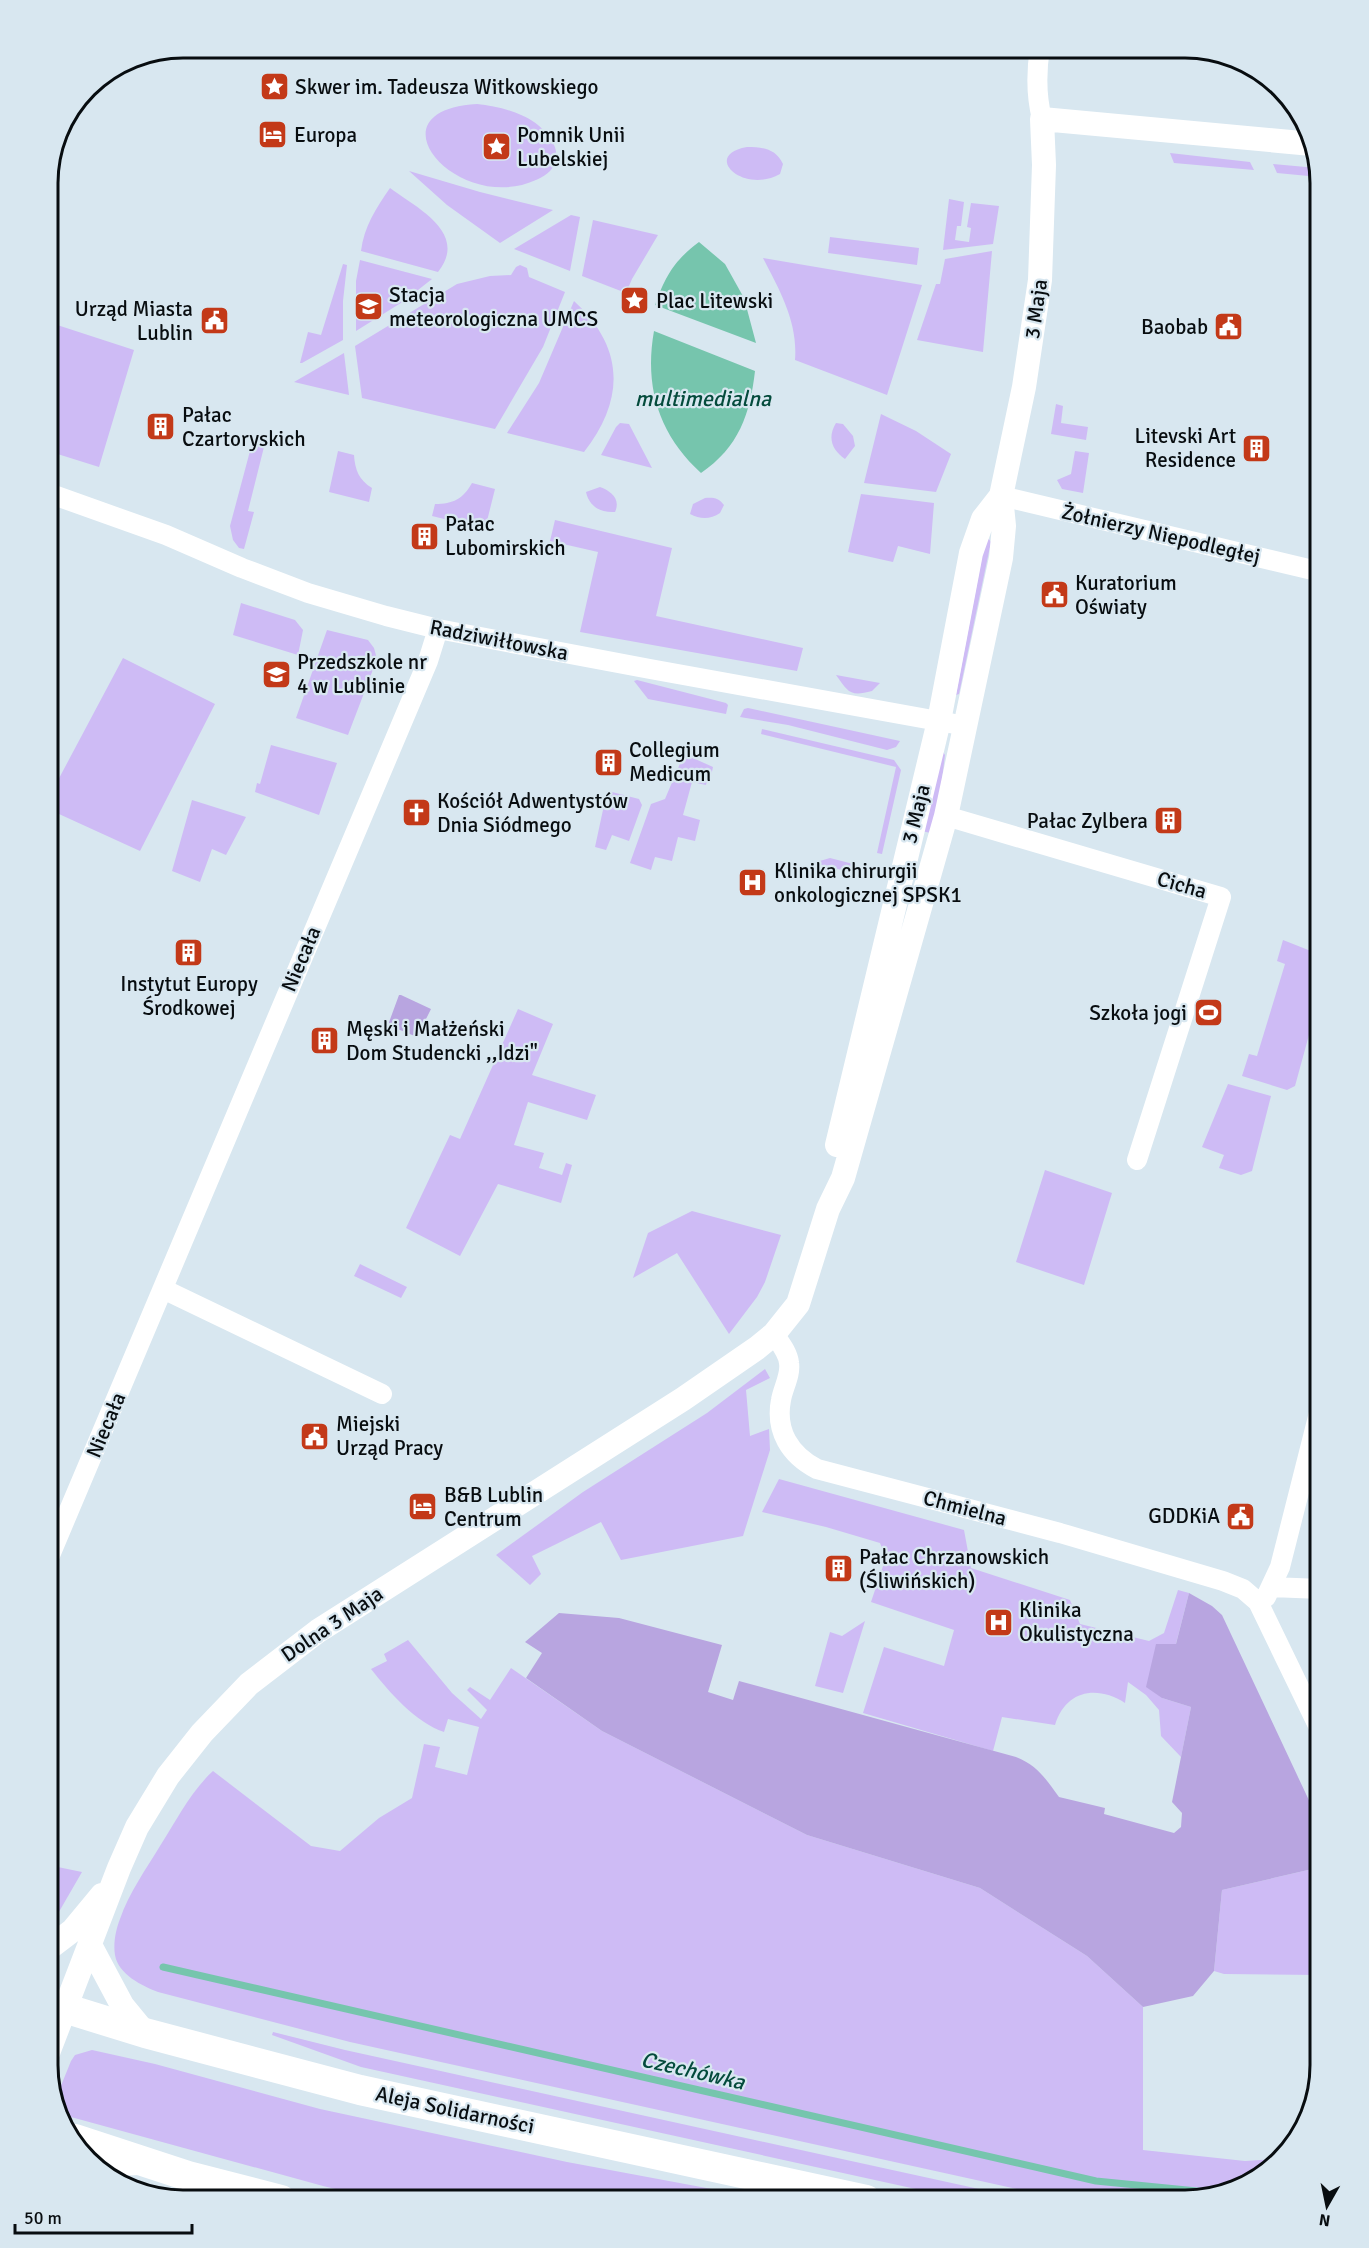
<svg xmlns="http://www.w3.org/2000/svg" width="1369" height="2248" font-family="Signika,sans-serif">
<rect width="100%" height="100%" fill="#d8e7f0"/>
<path fill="#cebbf5" d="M477,104C506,107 541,117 554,145C558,154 557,164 550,171C543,178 532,182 522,185C447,203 373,110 477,104Z
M747,147C763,147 776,149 783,164L780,174C743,195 701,155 747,147Z
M1170,153L1250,162L1254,170L1174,163Z
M1273,164L1317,168L1319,177L1277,173Z
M409,171L480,192L553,210L500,243L447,205Z
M390,188C417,208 469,233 438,272L361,251C364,227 376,208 390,188Z
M949,199L964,202L961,226H957L955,240L969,242L971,228L967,227L971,203L999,206L993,244L943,250Z
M571,215L580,217L570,271L514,249Z
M593,220L658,235L632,279L626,293L582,276Z
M830,237L919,248L917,265L828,253Z
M992,251L983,352L917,340L936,284H940L945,259Z
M763,258L922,285L887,395L795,360C798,322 780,291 763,258Z
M360,260L432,279L404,301L356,331V281Z
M343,264L347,265L343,301V340L302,363H300L308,332L321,335Z
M520,265L527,268L529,277L565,292L543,347L495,429L362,398L355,346L457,284L490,276L511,275L516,267Z
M574,301C625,348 625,399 584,452L507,433L539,383Z
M48,322L134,350L99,467L48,451Z
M344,353L349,395L294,382Z
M1056,404L1063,406L1061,423L1088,427L1086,440L1051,434Z
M881,414L916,431L951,454L936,492L864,483Z
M620,423L629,424L652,468L601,455L616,427Z
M836,423L843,424L853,436L855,446L845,459C832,450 827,438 836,423Z
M266,439L248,511L254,512L244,549L239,548L233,540L230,526L250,451L259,442Z
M338,451L354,455C355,470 359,480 372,488L369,502L329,492Z
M1075,451L1089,453L1083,493L1062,489L1057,480L1071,474Z
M472,483L495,489L485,529L432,516L435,504C453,504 463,499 472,483Z
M600,487C611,491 621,499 615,512C600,513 589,506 586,492Z
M861,494L934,503L930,554L898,546L893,562L848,552Z
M705,498C713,497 719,498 724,505L720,513C711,519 701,520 690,514L693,504Z
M555,520L672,548L656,616L803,648L797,671L580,632L598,552L550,541Z
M988,538L991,542L959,694L956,695L985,541Z
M241,603L295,620L303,630L298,655L233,635Z
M327,630L368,640L374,648L377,659L348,735L296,718Z
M123,658L215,704L140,851L48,809V799Z
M836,675L880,683L872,691C850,697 848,692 836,675Z
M637,680L726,703L728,705L726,714L648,699L634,681Z
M748,708L900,741L896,747L887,750L788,725L740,717L744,709Z
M762,729L894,760L901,770L882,854L877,853L896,767L761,734Z
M271,745L337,763L319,815L255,792L257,783L260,784Z
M943,752L945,755L940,796L931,833L921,831Z
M684,754L713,767L710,781H707L706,785L692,782L683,815L700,820L695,841L678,837L672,861L655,857L651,870L630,863L651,804L665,799Z
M612,792L639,799L642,805L629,841L612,835L606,850L595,847L606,796Z
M192,800L246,817L226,855L212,849L200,882L172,871Z
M830,858L869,868L867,876L813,863Z
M1283,940L1321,955V991L1295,1086L1287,1090L1242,1076L1249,1054L1257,1056L1285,964L1277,961Z
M518,1009L553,1024L532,1075L596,1095L587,1120L528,1102L514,1145L544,1153L539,1168L562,1175L566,1163L572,1165L561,1203L498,1184L460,1256L406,1228L450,1135L460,1139Z
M1228,1084L1271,1096L1252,1171L1241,1175L1219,1168L1224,1155L1202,1147Z
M1045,1170L1112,1193L1084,1285L1016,1262Z
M692,1211L781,1235L765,1282L757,1297L729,1334L677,1253L633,1278L648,1233Z
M360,1264L407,1287L401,1298L354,1276Z
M765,1369L770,1378L746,1390L750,1436L769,1429L770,1450L743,1536L621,1560L601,1522L532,1556L541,1574L530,1585L496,1555L583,1492L707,1413Z
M779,1479L964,1530L971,1568L1070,1600L1080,1624L1149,1641L1164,1633L1178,1590L1189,1593L1162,1698L1191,1707L1181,1757L1161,1736L1159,1710L1146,1695L1128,1682L1125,1703C1097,1685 1066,1690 1055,1725L1002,1717L993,1751L863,1713L884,1647L944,1666L954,1630L871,1602L887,1554L884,1553L880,1543L826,1527L762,1512Z
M865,1621L843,1693L815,1686L830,1632L842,1636Z
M408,1640L452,1693L481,1719L487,1710L467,1690L470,1687L490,1700L511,1668L602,1731L807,1835L980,1888L1087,1956L1143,2007V2150L1245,2161L1276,2159L1246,2186L1185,2200H1067L350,2042L158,1992C142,1986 118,1974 115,1955C113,1943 116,1929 120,1919C129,1893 146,1869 160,1846C176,1821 191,1791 213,1771L311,1846L340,1851L379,1818L412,1798L424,1744L440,1747L435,1767L467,1775L479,1727L448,1719L444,1732C415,1722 390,1693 371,1669L387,1661L384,1654Z
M48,1865L82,1872L56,1917L48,1922Z
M1321,1867V1975L1224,1974L1214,1971L1222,1890Z
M273,2032L345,2050L1029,2200H966L361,2067L272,2035Z
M92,2050L155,2064L320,2109L567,2162L771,2200H381L323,2186L60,2114L56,2098L71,2061L75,2055Z"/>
<path fill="#b8a5e0" d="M401,995L431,1009L417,1037L388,1025L399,995Z
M1189,1593L1212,1606L1222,1615L1321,1826V1867L1222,1890L1214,1971L1193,1996L1143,2007L1087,1956L980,1888L807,1835L602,1731L526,1678L542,1653L525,1642L559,1613L619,1618L722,1645L708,1692L733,1700L739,1681L1016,1757C1038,1766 1045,1778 1059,1797L1105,1808L1104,1814L1174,1833L1181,1827L1182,1813L1172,1802L1191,1707L1162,1698L1146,1687L1156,1644H1176Z"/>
<path fill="#76c5ad" d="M699,242L725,264L744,298L756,343L655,305C666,275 674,261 699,242Z
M654,331L755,371C750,414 739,447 701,473C659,435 644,387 654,331Z"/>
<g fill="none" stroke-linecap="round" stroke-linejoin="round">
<path stroke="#76c5ad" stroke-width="7" d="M163,1967L1096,2181L1217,2193"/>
<path stroke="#fff" stroke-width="20" d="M1040,48C1036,73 1036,95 1042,119
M48,493L166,535L242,568L308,593L386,616L438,629L650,669L966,726
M1001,496L1321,572
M946,816L1221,897L1137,1160
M163,1289L382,1394
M774,1334C779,1342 788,1352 789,1363C791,1375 783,1388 781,1400C775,1431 790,1455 817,1469L1060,1533L1223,1581L1243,1589L1258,1602L1321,1732
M48,1560L428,661L438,629
M1271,1587L1321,1589
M1258,1602L1266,1597L1280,1567L1321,1405"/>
<path stroke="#fff" stroke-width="24" d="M837,1145L939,721L971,553L983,519L1001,496
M90,1945L122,2005L145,2033
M48,1949L73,1930L102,1895
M48,2053L119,1868L137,1827L168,1776L202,1733L249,1684L318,1631L683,1399L757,1348L774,1334L798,1304L828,1209L843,1178L946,816L1001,558L1004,526L1001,496L1024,387L1040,280L1044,165L1042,119L1312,144
M98,2165L138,2163"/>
<path stroke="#fff" stroke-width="30" d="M48,2003L145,2033L360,2090L866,2200
M75,2139L188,2176L281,2200"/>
</g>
<defs>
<symbol id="sight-square" viewBox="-11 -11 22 22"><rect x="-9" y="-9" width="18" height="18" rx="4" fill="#c33918" stroke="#d8e7f0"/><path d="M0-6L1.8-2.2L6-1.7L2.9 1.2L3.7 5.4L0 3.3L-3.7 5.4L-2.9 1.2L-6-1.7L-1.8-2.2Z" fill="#fff"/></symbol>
<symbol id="hotel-square" viewBox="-11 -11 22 22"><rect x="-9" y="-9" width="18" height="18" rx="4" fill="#c33918" stroke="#d8e7f0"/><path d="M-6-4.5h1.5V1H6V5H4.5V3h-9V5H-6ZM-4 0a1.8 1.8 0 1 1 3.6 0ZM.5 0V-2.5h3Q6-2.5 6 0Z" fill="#fff"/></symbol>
<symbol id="university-square" viewBox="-11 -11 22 22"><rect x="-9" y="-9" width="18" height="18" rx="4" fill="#c33918" stroke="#d8e7f0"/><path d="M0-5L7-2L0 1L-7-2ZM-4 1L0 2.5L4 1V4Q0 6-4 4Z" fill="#fff"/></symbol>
<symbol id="civic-square" viewBox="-11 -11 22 22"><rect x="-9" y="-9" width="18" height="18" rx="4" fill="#c33918" stroke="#d8e7f0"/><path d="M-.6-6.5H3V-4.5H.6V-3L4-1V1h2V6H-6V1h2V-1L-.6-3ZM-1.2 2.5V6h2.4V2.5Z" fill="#fff"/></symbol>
<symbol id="building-square" viewBox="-11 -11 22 22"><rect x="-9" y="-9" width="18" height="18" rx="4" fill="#c33918" stroke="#d8e7f0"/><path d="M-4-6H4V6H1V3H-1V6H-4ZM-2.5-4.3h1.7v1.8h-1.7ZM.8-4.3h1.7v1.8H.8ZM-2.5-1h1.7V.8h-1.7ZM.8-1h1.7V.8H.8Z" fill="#fff"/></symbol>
<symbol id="school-square" viewBox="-11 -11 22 22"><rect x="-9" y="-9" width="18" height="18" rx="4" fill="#c33918" stroke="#d8e7f0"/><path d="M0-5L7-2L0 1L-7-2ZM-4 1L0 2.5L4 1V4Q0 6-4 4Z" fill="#fff"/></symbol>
<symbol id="church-square" viewBox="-11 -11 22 22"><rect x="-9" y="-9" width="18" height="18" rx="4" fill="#c33918" stroke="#d8e7f0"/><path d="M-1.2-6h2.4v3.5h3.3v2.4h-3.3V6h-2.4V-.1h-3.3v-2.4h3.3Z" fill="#fff"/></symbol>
<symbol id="hospital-square" viewBox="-11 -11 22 22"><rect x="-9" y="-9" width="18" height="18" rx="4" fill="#c33918" stroke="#d8e7f0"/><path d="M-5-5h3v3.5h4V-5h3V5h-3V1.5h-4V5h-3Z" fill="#fff"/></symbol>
<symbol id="stadium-square" viewBox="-11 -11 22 22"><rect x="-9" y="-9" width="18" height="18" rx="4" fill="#c33918" stroke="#d8e7f0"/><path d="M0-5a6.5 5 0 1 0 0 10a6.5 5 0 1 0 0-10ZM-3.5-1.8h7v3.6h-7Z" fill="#fff"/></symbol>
</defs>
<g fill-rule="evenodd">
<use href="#sight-square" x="258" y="70" width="33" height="33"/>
<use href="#hotel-square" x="256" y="118" width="33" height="33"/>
<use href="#sight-square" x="480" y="130" width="33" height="33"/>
<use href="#sight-square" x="618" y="284" width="33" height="33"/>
<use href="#university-square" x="352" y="290" width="33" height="33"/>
<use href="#civic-square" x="198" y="304" width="33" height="33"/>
<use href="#civic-square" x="1212" y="310" width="33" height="33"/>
<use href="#building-square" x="144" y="410" width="33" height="33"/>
<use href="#building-square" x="1240" y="432" width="33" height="33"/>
<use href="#building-square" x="408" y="520" width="33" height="33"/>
<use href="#civic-square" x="1038" y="578" width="33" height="33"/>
<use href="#school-square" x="260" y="658" width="33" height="33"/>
<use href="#building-square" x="592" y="746" width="33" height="33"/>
<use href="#church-square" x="400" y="796" width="33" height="33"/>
<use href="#building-square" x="1152" y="804" width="33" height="33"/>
<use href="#hospital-square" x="736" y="866" width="33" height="33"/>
<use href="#building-square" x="172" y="936" width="33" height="33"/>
<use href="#stadium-square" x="1192" y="996" width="33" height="33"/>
<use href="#building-square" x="308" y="1024" width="33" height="33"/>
<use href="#civic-square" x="298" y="1420" width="33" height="33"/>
<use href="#hotel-square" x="406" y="1490" width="33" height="33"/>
<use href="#civic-square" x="1224" y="1500" width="33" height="33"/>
<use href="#building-square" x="822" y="1552" width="33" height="33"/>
<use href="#hospital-square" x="982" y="1606" width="33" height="33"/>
</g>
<g text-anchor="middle" stroke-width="4.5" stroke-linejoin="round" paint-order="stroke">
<g font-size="21" fill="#080d10" stroke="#d8e7f0" text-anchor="start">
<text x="295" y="94">Skwer im. Tadeusza Witkowskiego</text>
<text x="294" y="142">Europa</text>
<text x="517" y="142">Pomnik Unii<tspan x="517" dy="24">Lubelskiej</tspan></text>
<text x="389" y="302">Stacja<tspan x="389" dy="24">meteorologiczna UMCS</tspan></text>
<text x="656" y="308">Plac Litewski</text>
<text x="193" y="316" text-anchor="end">Urząd Miasta<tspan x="193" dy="24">Lublin</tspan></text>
<text x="1208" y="334" text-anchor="end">Baobab</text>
<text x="182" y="422">Pałac<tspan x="182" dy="24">Czartoryskich</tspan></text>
<text x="1236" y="443" text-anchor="end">Litevski Art<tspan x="1236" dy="24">Residence</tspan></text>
<text x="445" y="531">Pałac<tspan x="445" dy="24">Lubomirskich</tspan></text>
<text x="1075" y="590">Kuratorium<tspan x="1075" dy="24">Oświaty</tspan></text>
<text x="297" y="669">Przedszkole nr<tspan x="297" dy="24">4 w Lublinie</tspan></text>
<text x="629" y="757">Collegium<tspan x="629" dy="24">Medicum</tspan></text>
<text x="437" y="808">Kościół Adwentystów<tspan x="437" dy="24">Dnia Siódmego</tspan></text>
<text x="1148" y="828" text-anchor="end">Pałac Zylbera</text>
<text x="774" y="878">Klinika chirurgii<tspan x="774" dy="24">onkologicznej SPSK1</tspan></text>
<text x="189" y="991" text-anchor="middle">Instytut Europy<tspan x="189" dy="24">Środkowej</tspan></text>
<text x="1187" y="1020" text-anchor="end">Szkoła jogi</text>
<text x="346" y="1036">Męski i Małżeński<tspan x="346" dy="24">Dom Studencki ,,Idzi"</tspan></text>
<text x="336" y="1431">Miejski<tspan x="336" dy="24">Urząd Pracy</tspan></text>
<text x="444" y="1502">B&amp;B Lublin<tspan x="444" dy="24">Centrum</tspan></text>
<text x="1220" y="1523" text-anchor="end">GDDKiA</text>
<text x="859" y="1564">Pałac Chrzanowskich<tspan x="859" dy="24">(Śliwińskich)</tspan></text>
<text x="1019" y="1617">Klinika<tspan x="1019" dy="24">Okulistyczna</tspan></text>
</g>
<g font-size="21" fill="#080d10" stroke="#d8e7f0">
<text transform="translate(1036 309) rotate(-82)" y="7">3 Maja</text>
<text transform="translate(1161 534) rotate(13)" y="7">Żołnierzy Niepodległej</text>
<text transform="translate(499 640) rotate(11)" y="7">Radziwiłłowska</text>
<text transform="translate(916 814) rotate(-76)" y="7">3 Maja</text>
<text transform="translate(1182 885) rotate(16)" y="7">Cicha</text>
<text transform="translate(301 959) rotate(-67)" y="7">Niecała</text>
<text transform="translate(106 1425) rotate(-67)" y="7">Niecała</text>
<text transform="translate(965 1508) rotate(15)" y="7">Chmielna</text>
<text transform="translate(332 1624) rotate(-34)" y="7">Dolna 3 Maja</text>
<text transform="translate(455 2110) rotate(12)" y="7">Aleja Solidarności</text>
</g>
<g font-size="22" font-style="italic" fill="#044b3c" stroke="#d8e7f0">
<text x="703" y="406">multimedialna</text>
<text transform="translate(693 2070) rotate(13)" y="8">Czechówka</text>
</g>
</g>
<path d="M0 0H1369V2248H0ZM183 58H1185A125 125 0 0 1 1310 183V2065A125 125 0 0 1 1185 2190H183A125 125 0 0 1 58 2065V183A125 125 0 0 1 183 58Z" fill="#d8e7f0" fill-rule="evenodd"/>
<path fill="none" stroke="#080d10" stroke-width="3" d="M183 58H1185A125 125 0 0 1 1310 183V2065A125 125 0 0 1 1185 2190H183A125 125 0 0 1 58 2065V183A125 125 0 0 1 183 58Z"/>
<g transform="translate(1327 2206) rotate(189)" stroke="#d8e7f0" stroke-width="4.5" paint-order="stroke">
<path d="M0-4.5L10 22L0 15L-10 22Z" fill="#080d10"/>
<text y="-9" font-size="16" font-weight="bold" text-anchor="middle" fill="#080d10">N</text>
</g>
<path d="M15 2224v9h177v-9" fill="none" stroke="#080d10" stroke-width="3"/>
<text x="24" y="2224" font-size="18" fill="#080d10" stroke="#d8e7f0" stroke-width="4.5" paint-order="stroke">50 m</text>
</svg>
